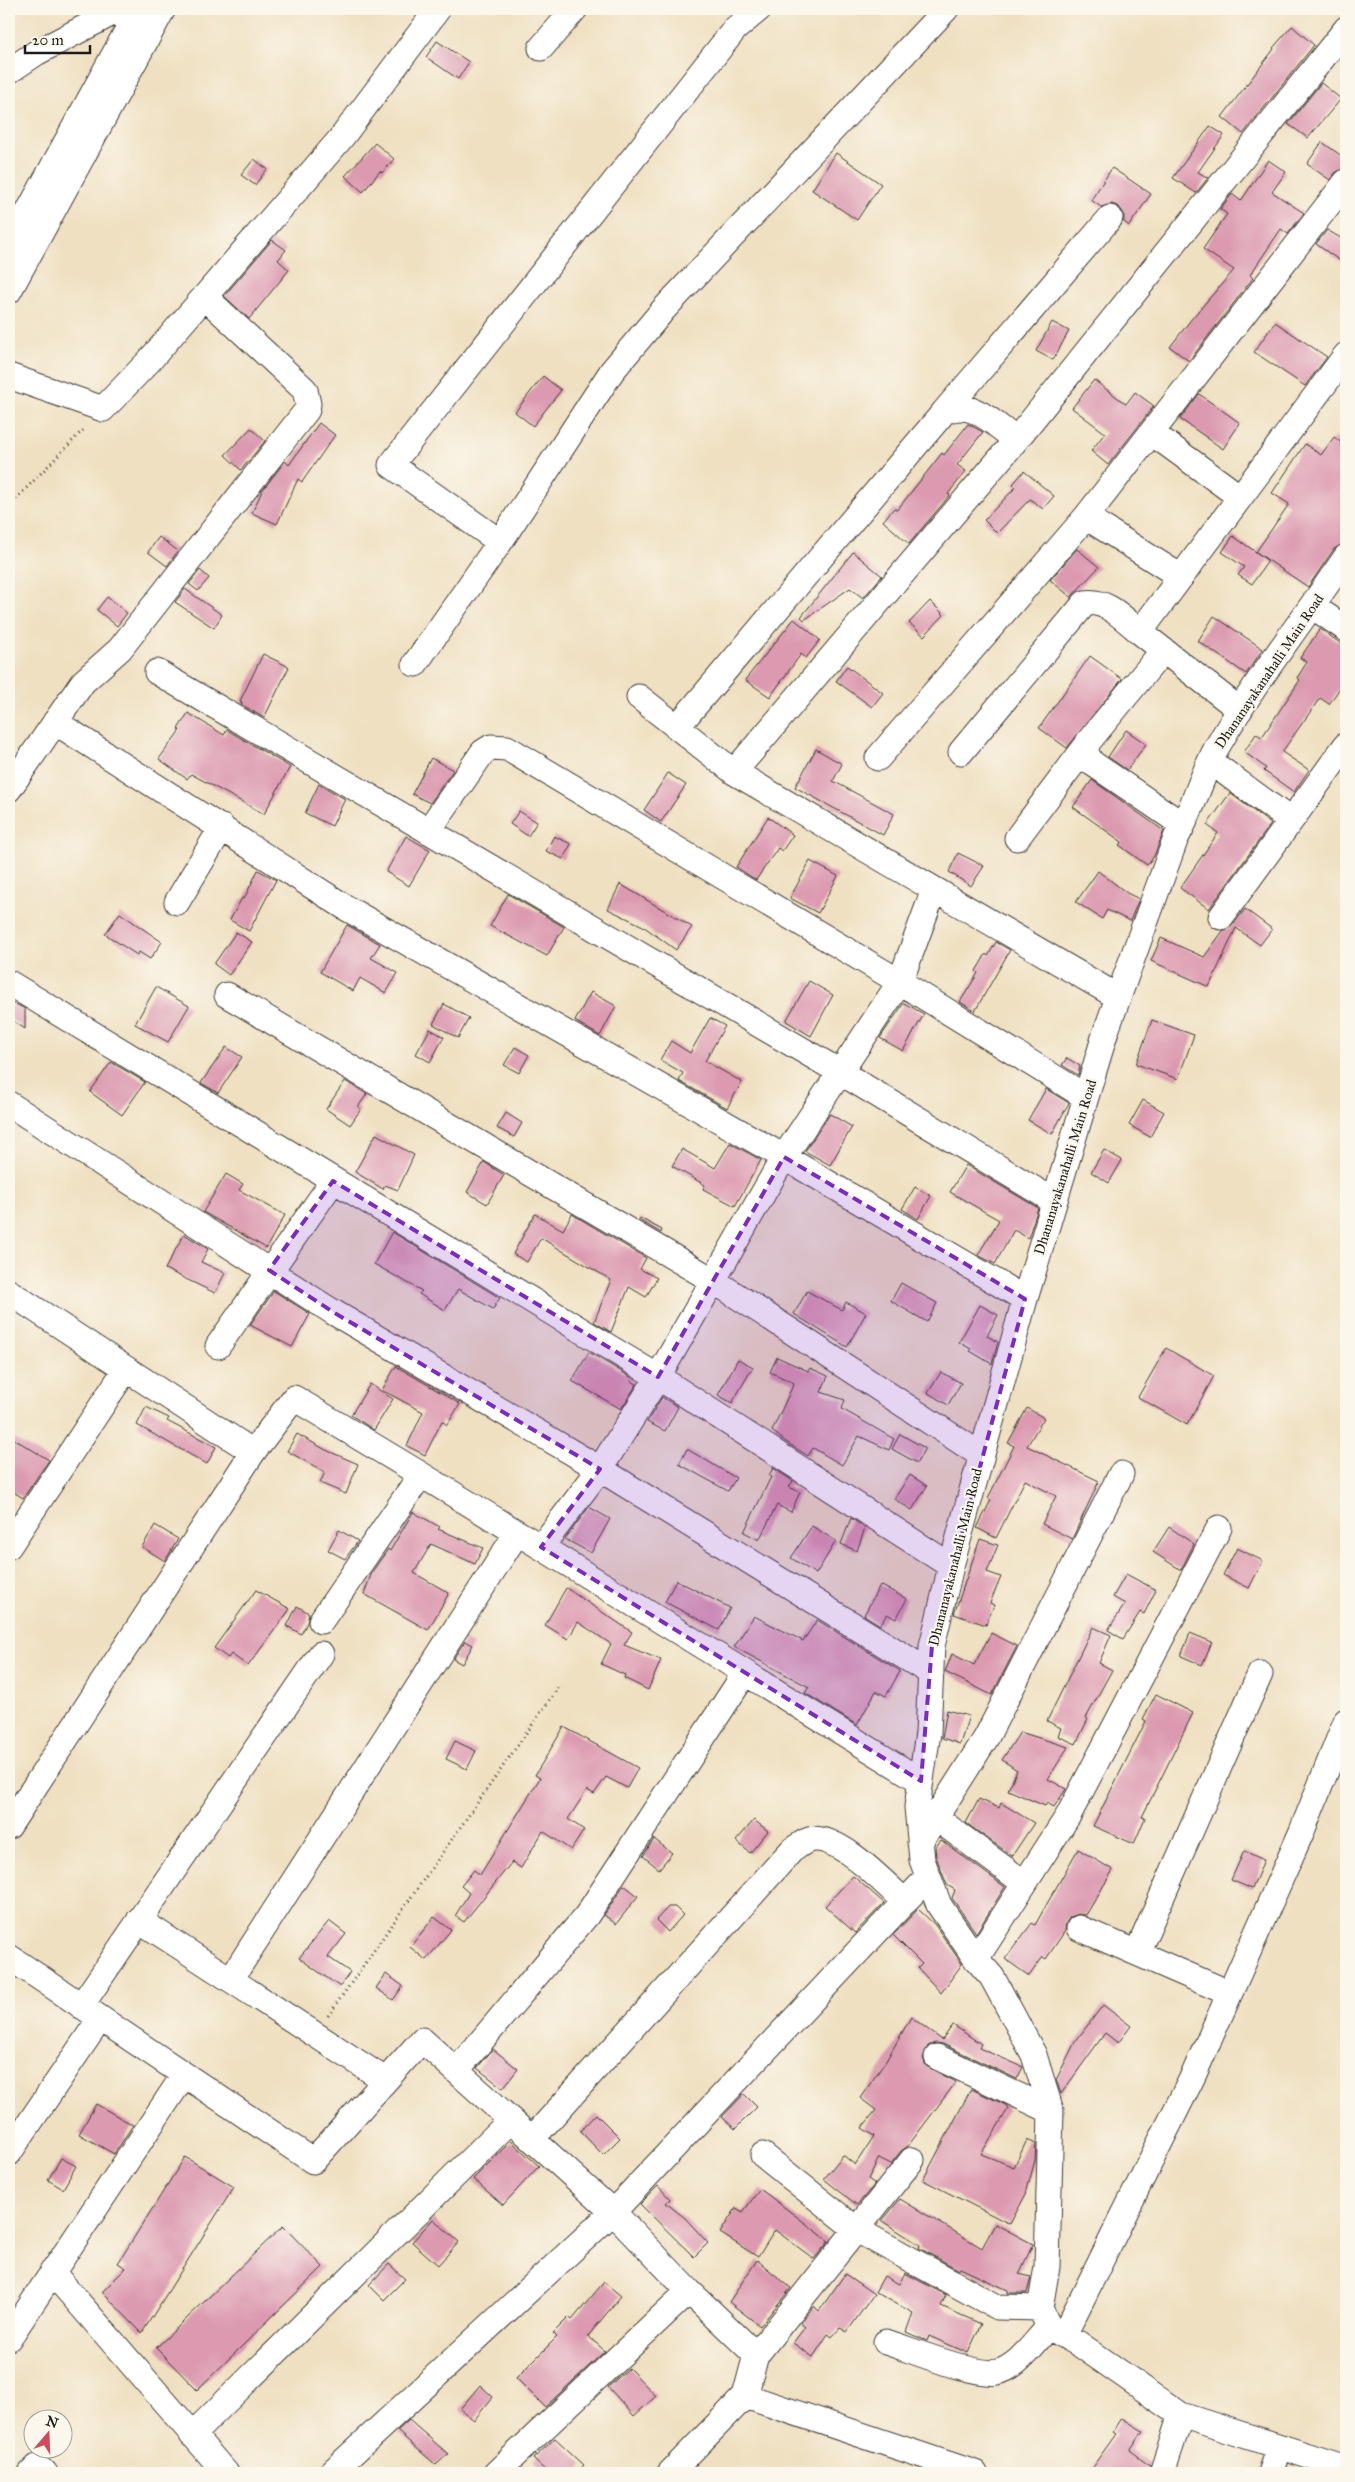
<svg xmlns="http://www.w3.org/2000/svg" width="1355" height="2482" font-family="'IM FELL Great Primer',serif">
<rect width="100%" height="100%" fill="#fbf7ec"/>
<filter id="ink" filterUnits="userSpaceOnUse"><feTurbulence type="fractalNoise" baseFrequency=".02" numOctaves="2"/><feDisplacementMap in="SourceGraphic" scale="10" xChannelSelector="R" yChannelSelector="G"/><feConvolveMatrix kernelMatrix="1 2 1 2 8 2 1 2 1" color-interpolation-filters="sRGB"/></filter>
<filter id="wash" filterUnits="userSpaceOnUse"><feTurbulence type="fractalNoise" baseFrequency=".0096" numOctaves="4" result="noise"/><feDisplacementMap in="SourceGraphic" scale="20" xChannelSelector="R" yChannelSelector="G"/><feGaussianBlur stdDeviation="1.12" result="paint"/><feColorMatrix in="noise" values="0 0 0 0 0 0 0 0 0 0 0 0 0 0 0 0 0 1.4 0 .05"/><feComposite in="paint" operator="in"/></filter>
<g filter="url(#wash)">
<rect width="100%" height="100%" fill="#efe0c1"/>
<g id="blocks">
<path fill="#dc9ab0" d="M1292,26L1314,45L1243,134L1222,117L1274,49L1273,48Z
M437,41L469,62L458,79L426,57Z
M1321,83L1341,99L1308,138L1288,124Z
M1210,126L1224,135L1198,172L1208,178L1196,193L1173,178Z
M1322,142L1346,159L1344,168L1335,173L1330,180L1307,164Z
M375,143L394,159L382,173L380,171L363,192L345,176Z
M836,153L881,184L857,220L812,190Z
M254,159L267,169L255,185L241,175Z
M1268,160L1286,172L1272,192L1304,213L1288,234L1281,229L1250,275L1253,278L1189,361L1170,347L1193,317L1234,270L1203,249L1227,214L1220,209L1232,194L1241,201Z
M1112,168L1151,194L1129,226L1124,222V214L1119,207L1112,204L1101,207L1091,200Z
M1327,230L1346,241V265L1316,244Z
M272,240L286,250L278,260L289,270L249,319L224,296Z
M1052,322L1069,331L1053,360L1036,351Z
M1275,322L1327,357L1305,386L1254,352Z
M543,376L561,390L533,426L515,412Z
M1094,380L1126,404L1135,392L1154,406L1108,465L1091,451L1105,433L1072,408Z
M1199,394L1240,423L1223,449L1180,419Z
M319,423L335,435L302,482L298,479L277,524L252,513L262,491L285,461L289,465Z
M968,424L983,432L957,465L966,471L948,494L950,495L909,544L883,521L894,508L897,510L942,453L944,455Z
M251,428L265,441L241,470L225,455Z
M1334,437L1346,446V543L1334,549L1308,587L1256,552L1268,561L1252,584L1238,575L1244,567L1222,552L1233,536L1256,552L1289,504L1272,493L1305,444L1321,455Z
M1024,471L1054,496L1043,509L1030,499L997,533L984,520L1016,487L1013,484Z
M159,537L178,551L167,566L148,552Z
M1077,549L1099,567L1071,597L1050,580Z
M853,552L882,576L863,598L850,588L804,620L801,617Z
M200,570L209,578L198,591L189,584Z
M185,589L222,615L214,628L175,602Z
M107,597L127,613L117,626L97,610Z
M930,601L944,615L924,636L909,623Z
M1214,616L1263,649L1246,674L1198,641Z
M794,619L820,640L806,658L801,654L770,697L745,680Z
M1320,629L1346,647V679L1329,704L1320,698L1282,752L1309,770L1294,792L1264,771L1266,768L1244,752L1256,734L1262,737L1300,680L1297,678L1307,662L1300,658Z
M263,654L289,667L264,718L241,704L242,702L240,701Z
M1090,656L1122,679L1067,748L1039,728Z
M847,666L883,693L872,707L836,681Z
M188,713L224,735L227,730L290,767L264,814L191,774L187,779L159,759L180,730L178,729Z
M1126,730L1146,744L1127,770L1108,757Z
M816,749L842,764L833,781L894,814L883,835L795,787Z
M431,758L453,770L430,803L412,794Z
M668,773L686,785L661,822L644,810Z
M1092,780L1164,831L1154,856L1147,865L1119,845L1122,842L1073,807Z
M319,784L345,799L332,826L305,813Z
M1230,793L1271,824L1209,909L1180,888L1218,833L1207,825Z
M519,811L537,822L528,836L510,824Z
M768,817L793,835L782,851L778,848L756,880L736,867Z
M406,836L430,850L409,886L386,872Z
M554,836L571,844L563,859L546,851Z
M958,853L984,866L971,886L949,872Z
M810,861L838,876L818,913L790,898Z
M258,870L276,880L249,931L230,920L242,898L244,899Z
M1098,871L1127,893L1139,899L1130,921L1107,910L1102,919L1076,902Z
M620,884L692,927L676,950L643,926L608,909Z
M508,894L564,927L547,956L490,926Z
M1245,909L1272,929L1260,945L1236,928L1209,987L1151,961L1161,938L1204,957L1223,931L1232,926Z
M120,913L162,942L150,959L139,952L137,955L105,934Z
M347,925L380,944L371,958L398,973L386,993L360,978L353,991L320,972Z
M236,932L252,942L229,975L214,964Z
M996,942L1010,950L975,1011L960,1002L978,973L976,971L986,954L988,956Z
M809,981L833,995L811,1036L786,1021Z
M156,987L189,1006L168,1042L135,1024Z
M591,992L616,1006L600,1036L575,1021Z
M14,1003L25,1009V1029L9,1018V1010Z
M904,1003L924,1014L903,1051L880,1038Z
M444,1004L469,1018L458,1038L433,1024Z
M710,1018L725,1026L705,1061L742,1082L727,1108L679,1081L683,1073L660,1060L671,1041L690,1053Z
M1152,1020L1194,1035L1178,1079L1136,1064Z
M430,1029L444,1037L430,1062L416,1054Z
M226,1047L242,1057L218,1093L201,1083Z
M515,1047L529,1055L519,1073L504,1065Z
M1067,1058L1080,1066L1078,1075L1062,1065Z
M111,1062L145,1082L122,1115L90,1092Z
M345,1081L367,1094L358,1107L361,1109L350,1125L326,1109Z
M1046,1089L1069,1103L1052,1134L1028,1120Z
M1143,1100L1164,1112L1150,1137L1129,1125Z
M506,1113L522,1123L514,1137L497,1128Z
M830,1114L852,1127L830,1165L805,1151Z
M376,1134L414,1155L398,1190L385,1185L383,1189L355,1172Z
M730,1143L761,1160L735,1206L703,1189L705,1185L672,1166L682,1149L715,1168Z
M1104,1150L1122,1160L1109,1183L1091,1172Z
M484,1162L504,1175L487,1204L467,1192Z
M966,1165L1038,1208L1028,1238L1014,1230L995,1264L978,1255L999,1220L950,1192Z
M226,1174L243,1184L239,1190L285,1215L266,1248L203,1212Z
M915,1187L931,1196L918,1219L902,1209Z
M535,1214L563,1230L572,1214L646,1258L640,1269L657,1278L646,1297L629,1287L611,1332L594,1322L611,1280L541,1238L527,1262L513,1254Z
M640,1218L662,1230L661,1233L639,1220Z
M392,1232L500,1298L493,1309L458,1289L445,1310L419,1294L422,1291L374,1264Z
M184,1234L208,1249L201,1262L225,1273L215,1293L165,1269Z
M901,1283L937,1303L927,1322L891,1301Z
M274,1291L310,1314L292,1347L250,1325Z
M807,1291L842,1310L846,1302L866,1313L847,1347L794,1314Z
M980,1305L998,1315L987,1336L998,1342L992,1364L970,1351L971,1349L959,1342Z
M1166,1348L1214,1376L1187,1425L1138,1397Z
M589,1352L632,1378L631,1381L637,1384L621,1409L572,1381Z
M777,1357L808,1371L810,1368L828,1376L821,1392L845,1400L842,1409L894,1439L889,1450L859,1436L842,1465L813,1448L808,1456L786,1442L772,1431L794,1383L770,1372Z
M738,1359L753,1367L732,1403L718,1395Z
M396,1366L460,1404L447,1425L442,1421L425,1455L407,1446L423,1412L382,1390Z
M941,1372L961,1383L948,1405L928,1393Z
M370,1384L393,1399L374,1430L351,1415Z
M662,1397L678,1407L665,1431L647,1422Z
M146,1407L169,1418L167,1421L216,1447L207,1464L137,1425Z
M1027,1408L1044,1418L1027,1446L1099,1481L1072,1539L1042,1524L1056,1496L1025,1480L996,1538L977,1528L991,1500L988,1498L1014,1446L1008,1443Z
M297,1434L326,1450L358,1464L346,1494L320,1483L325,1472L287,1451Z
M900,1434L925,1448L917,1463L892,1449Z
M9,1436L49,1460L23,1498L9,1489Z
M687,1449L736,1478L728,1491L679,1464Z
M773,1468L793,1481L789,1487L800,1492L791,1512L777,1505L759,1540L744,1532L771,1477L769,1476Z
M910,1475L927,1486L912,1510L894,1499Z
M589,1507L610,1519L591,1553L565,1539Z
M413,1512L440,1527L438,1529L483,1548L475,1564L431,1544L414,1573L449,1593L428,1630L364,1594L372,1572L388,1549L390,1551Z
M851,1518L865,1528L857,1551L841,1544Z
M155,1525L178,1539L165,1561L142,1547Z
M812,1526L836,1541L816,1574L791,1558Z
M1169,1527L1194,1544L1181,1570L1153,1552Z
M339,1530L358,1541L345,1559L328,1550Z
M980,1539L998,1545L987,1572L1001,1577L990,1603L994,1605L986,1625L954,1614Z
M1237,1548L1263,1561L1249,1588L1223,1575Z
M1126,1574L1156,1590L1144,1614L1140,1612L1123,1639L1108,1630L1125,1604L1113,1597Z
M676,1580L730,1608L719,1630L665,1602Z
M880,1585L907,1599L896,1619L887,1614L880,1625L864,1615Z
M566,1588L632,1632L624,1645L661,1660L648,1690L624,1678L625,1675L601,1664L611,1644L578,1622L568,1639L545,1625Z
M256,1590L290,1609L248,1666L231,1654L228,1658L214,1648Z
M297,1606L309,1613L307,1623L301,1634L287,1626Z
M754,1616L803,1641L817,1620L900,1671L886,1696L876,1691L857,1725L805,1693L809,1687L734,1647Z
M1093,1627L1111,1635L1099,1663L1112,1670L1086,1718L1088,1719L1076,1744L1058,1736L1061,1728L1047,1721Z
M991,1633L1017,1646L992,1695L945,1672L952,1654L974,1665Z
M1190,1633L1212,1642L1202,1665L1181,1656Z
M465,1641L473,1645L462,1664L453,1659Z
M1156,1694L1193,1713L1142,1817L1145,1818L1134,1844L1093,1826L1146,1721L1143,1719Z
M947,1710L969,1716L960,1744L942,1738Z
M564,1727L638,1768L627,1788L606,1777L594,1794L587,1790L568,1819L584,1830L571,1850L543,1831L521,1868L512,1862L464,1922L455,1916L469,1893L461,1886L474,1870L480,1875L540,1778L535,1775Z
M1020,1732L1068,1747L1048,1779L1066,1789L1054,1807L1047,1803L1045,1806L1008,1790L1017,1770L1002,1760Z
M455,1741L476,1751L467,1769L446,1759Z
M979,1799L999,1808L1001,1803L1034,1823L1012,1856L966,1823Z
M754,1820L768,1831L750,1853L736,1841Z
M654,1839L672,1853L659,1869L643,1856Z
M941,1840L1005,1887L976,1933L952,1898L955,1890L947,1885L936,1857L935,1848Z
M1078,1849L1113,1870L1086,1915L1078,1914L1070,1917L1066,1923L1065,1931L1046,1959L1043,1957L1029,1976L1005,1959L1032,1923L1035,1925Z
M1244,1851L1264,1860L1252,1889L1231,1880Z
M853,1876L884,1903L855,1933L825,1906Z
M624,1885L638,1896L616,1924L604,1915Z
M668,1907H675L683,1915L668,1932L656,1920Z
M918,1909L935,1925L962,1964L941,1993L918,1968L922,1964L893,1935Z
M434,1917L451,1930L426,1960L410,1947Z
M329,1921L346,1934L328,1957L350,1972L340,1987L299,1958Z
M386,1974L403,1986L393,2000L376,1988Z
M1103,2005L1131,2026L1118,2043L1105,2033L1061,2094L1056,2080L1075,2042Z
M911,2017L942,2040L953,2025L981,2044L979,2048L1023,2067L1017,2079L943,2044L935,2043L928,2046L923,2058L926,2066L956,2082L908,2146L901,2151L891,2164L879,2158L868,2179L875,2184L857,2205L824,2179L843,2155L855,2165L874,2136L862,2128L876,2110L860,2098L886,2061Z
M493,2049L518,2069L503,2088L477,2068Z
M971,2089L1006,2105L1008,2109L981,2154L1014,2167L1027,2140L1036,2144L1035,2160L1026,2194L1010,2224L923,2180Z
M744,2094L757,2107L735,2129L722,2117Z
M96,2104L133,2125L114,2154L79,2134Z
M596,2114L620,2138L603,2155L580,2131Z
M511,2141L539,2166L503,2205L473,2179Z
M185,2157L234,2187L142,2333L102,2292L126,2268L118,2263Z
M61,2158L76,2166L63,2189L48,2180Z
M658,2186L670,2199L666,2203L685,2218L708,2243L694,2257L640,2204Z
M760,2189L829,2241L814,2259L775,2230L758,2257L720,2233L736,2208L743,2212Z
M900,2199L982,2248L995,2224L1033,2244L1019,2274L1031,2277L1027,2293H1008V2290L960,2268L959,2270L919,2248L920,2245L882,2221Z
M433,2219L459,2242L438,2265L412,2242Z
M283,2226L323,2267L197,2390L156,2348Z
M757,2260L791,2288L760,2326L729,2302Z
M389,2264L405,2279L384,2300L369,2285Z
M905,2273L946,2295L941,2306L981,2324L968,2353L929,2336L927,2341L906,2332L913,2313L875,2292L884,2276L899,2284Z
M845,2274L874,2294L847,2332L840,2328L832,2337L828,2334L813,2357L793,2343L805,2327L800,2323L814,2306L819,2311Z
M604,2282L621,2296L588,2336L605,2351L545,2407L516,2378L557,2337L553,2333L569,2317L572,2320Z
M629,2368L656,2396L634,2416L608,2387Z
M480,2385L493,2397L474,2420L460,2409Z
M1122,2418L1143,2431L1130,2450L1150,2465L1148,2473H1088L1116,2434L1113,2432Z
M409,2420L448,2454L436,2465L397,2431Z
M555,2438L584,2465L576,2473H548L533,2459Z"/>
</g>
</g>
<g filter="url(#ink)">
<use href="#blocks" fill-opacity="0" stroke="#3c3935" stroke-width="1"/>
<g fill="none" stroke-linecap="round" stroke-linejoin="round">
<defs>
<path id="minor" d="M541,48L575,9
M9,71L36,53L120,9
M9,247L139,9
M9,291L163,9
M9,376L103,409L150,360L342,137L438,9
M944,412L1110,218
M1152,433L1240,497
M1086,517L1181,577
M500,542L391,465L735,29L759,9
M1346,557C1303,620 1255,681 1217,747C1201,776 1193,810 1176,838L1106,1031L1025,1299L951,1566L932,1646L928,1733L917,1807L922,1860L939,1905L976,1959L992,1977L1034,2055L1051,2111L1047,2267L1040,2308L1049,2327L1079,2344L1181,2415L1346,2468
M1312,606L1346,629
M1162,652L1088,742L1085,752L1092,763L1183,825
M415,664L500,542L612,371L664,309L946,9
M157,672L840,1072L1054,1201
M639,697L734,772
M1240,710L1140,632L1346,355
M55,722L348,909L784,1157L1025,1299
M677,727L944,412C972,398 994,424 1016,440
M961,752L1085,603C1106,599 1124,619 1140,632
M878,758L1086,517L1346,182
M1211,762L1290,820
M9,789L83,682L120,649L307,410L308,404L305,390L205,297
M428,831L483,752L491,747L507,748L900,982L1086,1097
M1017,838L1086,746
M177,902L222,827
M1221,917L1346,745
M9,983L658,1377L951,1566
M227,995L714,1281L981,1455
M1118,997L734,772L1016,440L1346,29
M9,1104L333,1312L600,1469L931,1673
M9,1292L253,1452L294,1398L541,1547L921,1781
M218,1346L333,1181
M9,1546L126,1369
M541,1547L600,1469L658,1377L784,1157L900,982L934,890
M321,1621L420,1476
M936,1818L1024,1883
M9,1826L253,1452
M920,1842L986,1738L1121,1474
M139,1920L385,2080
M1079,1928L1229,1993
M1137,1953L1260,1674
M9,1957L313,2161L422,2040L613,2212L928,1877
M976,1959L1068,1816L1219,1528
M231,1979L517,1533
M81,2006L321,1654
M937,2057L1051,2111
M457,2070L587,1915L745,1673
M532,2139L792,1850C797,1847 803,1842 809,1840C837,1832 885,1884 905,1902
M9,2153L100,2019
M763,2155L857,2230L997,2307L1040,2308
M52,2272L226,2473
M1064,2335L1193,2076L1302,1831L1346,1721
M9,2338L184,2075
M886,2342C909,2349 977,2377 997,2372C1018,2368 1035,2341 1049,2327
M756,2355L912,2160
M192,2435L511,2120
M31,2473L37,2467L45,2473
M331,2473L613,2212L689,2291L756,2355L745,2396L975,2473
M496,2473L689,2291
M670,2473L745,2396
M1162,2473L1181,2415
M1270,2473L1279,2447"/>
</defs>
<use href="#minor" stroke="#3c3935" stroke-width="27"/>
<path stroke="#3c3935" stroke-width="3" stroke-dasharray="1 4" stroke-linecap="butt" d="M9,506L85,428
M328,2016L560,1685"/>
<use href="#minor" stroke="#fff" stroke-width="25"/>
</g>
</g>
<path fill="#7b2cbf" fill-opacity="0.2" stroke="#7b2cbf" stroke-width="4" stroke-dasharray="10 6" stroke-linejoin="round" d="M784,1157L1025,1299L932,1646L921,1781L541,1547L600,1469L333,1312L269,1270L333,1181L658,1377Z"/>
<g text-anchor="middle" stroke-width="4.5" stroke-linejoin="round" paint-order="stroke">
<g font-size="14" fill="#1c1c1c" stroke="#fbf7ec">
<text transform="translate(1269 671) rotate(-56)" y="5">Dhananayakanahalli Main Road</text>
<text transform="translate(1065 1167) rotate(-73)" y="5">Dhananayakanahalli Main Road</text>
<text transform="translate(955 1557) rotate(-76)" y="5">Dhananayakanahalli Main Road</text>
</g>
</g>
<rect width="1355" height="2482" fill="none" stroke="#fbf7ec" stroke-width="30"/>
<g transform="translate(48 2434) rotate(19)"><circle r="24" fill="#fbf7ec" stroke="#a29f99"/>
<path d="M0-4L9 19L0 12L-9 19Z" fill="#d1495b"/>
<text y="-8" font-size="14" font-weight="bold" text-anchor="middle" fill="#1c1c1c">N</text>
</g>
<path d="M25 45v8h65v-8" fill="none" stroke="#1c1c1c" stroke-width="2.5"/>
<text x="32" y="45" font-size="15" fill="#1c1c1c" stroke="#fbf7ec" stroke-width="4" paint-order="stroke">20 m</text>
</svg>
